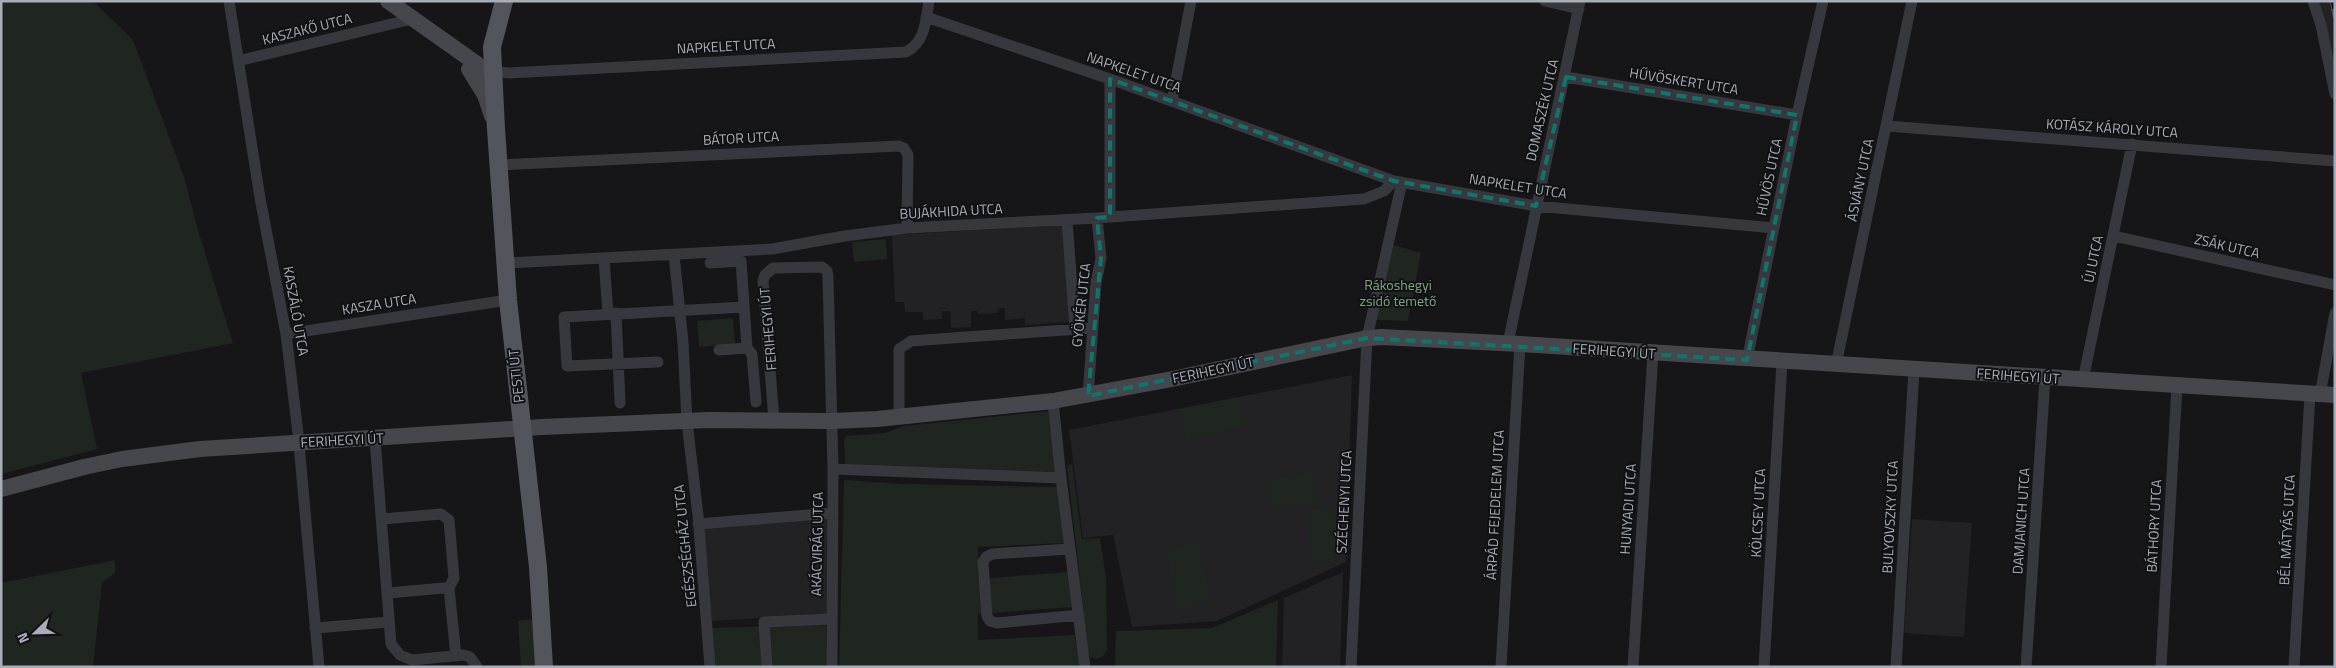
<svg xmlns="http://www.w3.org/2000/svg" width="2336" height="668" font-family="'Titillium Web',sans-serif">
<rect width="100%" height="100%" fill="#161618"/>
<path fill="#222225" d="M2316,1H2335V74Z
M1063,225L1069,322L1025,325V318L1005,320V308H1001L998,309V313L978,314L977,311H971V327L951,328L950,311H942V319L923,320V312H905L904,302H895L892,235Z
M1352,375L1346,562L1217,621L1132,627L1113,535L1083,538L1069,430Z
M828,518V614L712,621L703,528Z
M1912,519L1972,523L1964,637L1904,633Z
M1343,572L1340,667H1282L1284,598Z"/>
<path fill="#1e261f" d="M1,1H93L133,40L184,177L200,237L233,343L81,373L97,449L1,474Z
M886,239L887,259L854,262L852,242Z
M1391,244L1421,253L1408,321L1376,320Z
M733,318L735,344L699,347L697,321Z
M1240,397L1246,428L1186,439L1180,409Z
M1049,411L1056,472L1054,474L845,465L844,441L846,436L885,433L904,426Z
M1072,464L1082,539L1100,538L1106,578L1107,651L1103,656L1096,659L1090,657L1088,652L1067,465Z
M1312,471L1318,502L1272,510L1267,480Z
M844,480L903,484L1058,487L1064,543L978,547L979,579L1069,572L1073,607L978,614V640L1075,635L1080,667H839Z
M1335,508L1339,563L1312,565L1307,510Z
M1199,542L1211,602L1177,609L1166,549Z
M115,560V573L102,583L93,667H1V583Z
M1278,600L1276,667H1115L1116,631L1212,628Z
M532,619L536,667H521L518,621Z
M826,625L827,667H713L711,628Z"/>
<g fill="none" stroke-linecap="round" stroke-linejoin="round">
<path stroke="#37383d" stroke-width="11" d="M229,1L260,198L286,334L298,433L319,667
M1545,1L1579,9
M2313,1L2321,25L2335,94
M926,17L1110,79L1394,181L1536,206L1774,228
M238,61L412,19
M497,72L509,73L906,52C925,43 926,20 929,1
M1566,77L1797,115
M1110,79V217
M1172,101L1191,1
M1887,126L2335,161
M498,165L899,146L904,148L908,155L907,228
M1067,220L1075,329
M2114,236L2335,285
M674,255L683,342L687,422L698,515L710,667
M604,258L608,314
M506,263L772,249L845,236L907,228L1097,218L1364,199L1384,191L1394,181
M710,263L741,261L747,348L752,354L756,402
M616,313L620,403
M286,334L508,300
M1508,343L1580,1
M719,350L747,348
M1747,360L1797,115L1823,1
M658,362L567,366L564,317L744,307
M1836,365L1912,1
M2083,380L2132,144
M2320,395L2335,313
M1088,396L1096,283L1101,258L1097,218
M1053,401L1061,478L1085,667
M899,416V349L911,341L1093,328
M774,420L763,281L765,275L773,268L822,267L827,271L828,277L833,469L832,667
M375,439L391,644L400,655L412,660L463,655L470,657L477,667
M833,469L1061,478
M382,519L441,514L449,520L454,578L449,588L456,656
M698,524L833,513
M1070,549L992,554L986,557L983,562L987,616L990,621L997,623L1079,615
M388,593L444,588
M315,628L389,622
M767,667L764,622L832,619
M1351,667L1367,338L1402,182
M1501,667L1520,344
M1633,667L1653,353
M1764,667L1782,362
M1896,667L1914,370
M2026,667L2045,378
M2161,667L2177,386
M2294,667L2310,394"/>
<path stroke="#45474d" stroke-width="16" d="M388,1L477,64L494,85
M469,69L485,95L492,116
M1,489L84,467L122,459L200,449L542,427L708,420L832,421L877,419L1053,401L1172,379L1367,338L1382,337L1520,344L2335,395"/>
<path stroke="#53555c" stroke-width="18" d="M504,1L492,47L496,129L508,300L538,567L544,667"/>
<defs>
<path id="rail" d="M2332,1L2335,17"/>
</defs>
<use href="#rail" stroke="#4a4c52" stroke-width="4.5"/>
<use href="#rail" stroke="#111113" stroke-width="2.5" stroke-dasharray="8" stroke-linecap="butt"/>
</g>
<path fill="none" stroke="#0f766e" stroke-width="4" stroke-dasharray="10 6" stroke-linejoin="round" d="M1566,77L1797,115L1747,360L1367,338L1088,396L1101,258L1097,218L1110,217V79L1394,181L1536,206Z"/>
<g text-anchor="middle" stroke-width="4" stroke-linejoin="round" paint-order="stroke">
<g font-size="14" fill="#a8adb8" stroke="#111113">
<text transform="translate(307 29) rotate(-14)" y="5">KASZAKŐ UTCA</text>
<text transform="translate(726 46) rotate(-3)" y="5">NAPKELET UTCA</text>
<text transform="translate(1134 72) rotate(19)" y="5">NAPKELET UTCA</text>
<text transform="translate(1684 81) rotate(9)" y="5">HŰVÖSKERT UTCA</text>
<text transform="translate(1542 110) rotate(-77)" y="5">DOMASZÉK UTCA</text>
<text transform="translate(2112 128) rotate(4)" y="5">KOTÁSZ KÁROLY UTCA</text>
<text transform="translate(741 138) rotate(-3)" y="5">BÁTOR UTCA</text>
<text transform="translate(1769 177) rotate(-78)" y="5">HŰVÖS UTCA</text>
<text transform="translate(1860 180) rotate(-78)" y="5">ÁSVÁNY UTCA</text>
<text transform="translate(1518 186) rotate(9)" y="5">NAPKELET UTCA</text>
<text transform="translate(951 211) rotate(-3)" y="5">BUJÁKHIDA UTCA</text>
<text transform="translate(2227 246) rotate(13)" y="5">ZSÁK UTCA</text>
<text transform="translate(2093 259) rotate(-78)" y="5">ÚJ UTCA</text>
<text transform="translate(379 304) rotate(-9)" y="5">KASZA UTCA</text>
<text transform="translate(1081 305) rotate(-84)" y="5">GYÖKÉR UTCA</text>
<text transform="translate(296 311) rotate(80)" y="5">KASZÁLÓ UTCA</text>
<text transform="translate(768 329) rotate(-95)" y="5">FERIHEGYI ÚT</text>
<text transform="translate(1614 351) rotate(4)" y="5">FERIHEGYI ÚT</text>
<text transform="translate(1213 370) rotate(-12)" y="5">FERIHEGYI ÚT</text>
<text transform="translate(516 376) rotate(-96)" y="5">PESTI ÚT</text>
<text transform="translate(2018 376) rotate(4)" y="5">FERIHEGYI ÚT</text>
<text transform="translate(342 440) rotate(-3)" y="5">FERIHEGYI ÚT</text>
<text transform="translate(1344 502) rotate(-87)" y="5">SZÉCHENYI UTCA</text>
<text transform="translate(1495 505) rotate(-87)" y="5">ÁRPÁD FEJEDELEM UTCA</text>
<text transform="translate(1628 509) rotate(-86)" y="5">HUNYADI UTCA</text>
<text transform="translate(1758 513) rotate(-87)" y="5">KÖLCSEY UTCA</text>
<text transform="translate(1890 517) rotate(-87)" y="5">BULYOVSZKY UTCA</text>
<text transform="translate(2021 521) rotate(-86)" y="5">DAMJANICH UTCA</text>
<text transform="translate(2154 526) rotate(-87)" y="5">BÁTHORY UTCA</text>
<text transform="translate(2287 530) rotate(-87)" y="5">BÉL MÁTYÁS UTCA</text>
<text transform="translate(817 544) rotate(-89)" y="5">AKÁCVIRÁG UTCA</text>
<text transform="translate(685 546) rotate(-96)" y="5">EGÉSZSÉGHÁZ UTCA</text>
</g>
<g font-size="14" fill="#7fa381" stroke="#111113">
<text x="1398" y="290">Rákoshegyi<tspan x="1398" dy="16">zsidó temető</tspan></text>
</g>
</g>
<rect width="2336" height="668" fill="none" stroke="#a8adb8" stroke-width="5"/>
<g transform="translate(35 633) rotate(247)" stroke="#111113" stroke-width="4" paint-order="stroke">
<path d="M0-4L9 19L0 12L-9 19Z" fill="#a8adb8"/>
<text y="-8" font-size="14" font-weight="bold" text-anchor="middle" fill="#a8adb8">N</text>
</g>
</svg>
